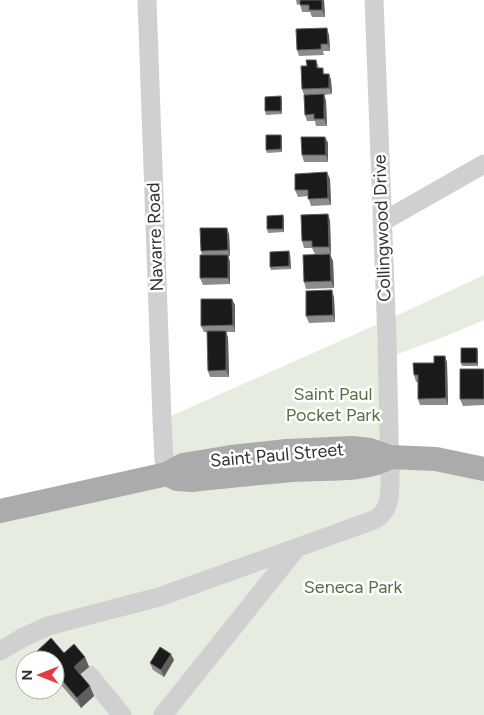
<svg xmlns="http://www.w3.org/2000/svg" width="484" height="715" font-family="Figtree,sans-serif">
<rect width="100%" height="100%" fill="#fff"/>
<path fill="#e6ecdf" fill-rule="evenodd" d="M484,275V320L451,334L387,358L390,457L484,469V715H0V511L166,474L162,420L385,321ZM25,660H55V690H25Z"/>
<g fill="none" stroke-linecap="round" stroke-linejoin="round">
<path stroke="#d0d0d0" stroke-width="19" d="M147,0L162,420L164,460L167,474
M382,222L484,164
M0,651L22,638L48,626L159,597L374,520C391,511 390,494 390,477L387,340L374,0
M89,675L122,715
M163,715L295,550"/>
<path stroke="#ababab" stroke-width="24" d="M167,474L177,479L192,480C225,476 259,473 292,470C324,467 362,473 390,457
M0,511L167,474L183,465L231,457L287,451L352,448L370,450L390,457L436,459L484,469"/>
</g>
<path fill="#8c8c8c" d="M296,0H324L325,17H312L310,12H302L300,4L297,5Z
M329,35L330,51H323L324,55L299,56L297,50Z
M316,60L319,68H323L324,74H329L331,80L332,94L324,95L326,101L327,126H316L315,121H307L305,115L304,95L302,89L307,66Z
M282,100V114L266,115L265,111Z
M281,135L282,138V152L267,153L266,150Z
M325,137L328,143V162H304L302,155Z
M330,179L331,205L311,206L308,196L298,197L295,190Z
M328,214L330,221L331,254H315L312,248H304L302,241Z
M284,219V232L268,233L267,229Z
M229,234L230,256H228L230,262V284L203,285L200,278L202,255L201,251Z
M290,254L291,269L271,270L270,267Z
M333,261L334,288L306,289L304,282Z
M334,297L335,322L309,323L306,316Z
M235,305V332H226L228,338L229,377H210L208,371L207,332H204L201,326Z
M477,348L478,352V366H462L461,363Z
M445,356L447,363L448,405H420L418,399V382H416L414,375Z
M484,370V405L463,406L460,399Z
M64,653L85,657L89,667L80,674L94,696L81,708L55,678V660H36L34,654Z
M174,660L164,677L153,670L150,663Z"/>
<path fill="#5f5f5f" d="M322,0H324L325,17L322,10Z
M327,28L329,35L330,51L328,44Z
M329,74L331,80L332,94L329,88Z
M324,94L326,101L327,126L324,119Z
M281,96L282,100V114L281,111Z
M281,135L282,138V152L281,149Z
M325,137L328,143V162L326,155Z
M327,172L330,179L331,205L328,198Z
M328,214L330,221L331,254L329,247Z
M283,215L284,219V232L283,229Z
M227,228L229,234L230,256L228,250Z
M289,251L290,254L291,269L289,266Z
M330,254L333,261L334,288L331,281Z
M228,255L230,262V284L228,278Z
M332,290L334,297L335,322L333,315Z
M232,299L235,305V332L233,325Z
M226,331L228,338L229,377L226,370Z
M477,348L478,352V366L477,363Z
M445,356L447,363L448,405L446,398Z
M171,654L174,660L164,677L161,670Z
M85,657L89,667L77,677L74,667Z
M90,686L94,696L81,708L77,698Z"/>
<path fill="#1a1a1a" stroke="#5f5f5f" d="M300,0H322V10H309V5H300Z
M327,28L328,44H321V49L297,50L296,29Z
M306,60H316L317,68H323V74H329V88L302,89L301,66H307Z
M324,94V119H314V114L305,115L304,95Z
M281,96V111H265V97Z
M266,135H281V149L266,150Z
M301,137H325L326,155H302Z
M327,172L328,198L308,199V190H295V174Z
M328,214L329,247H312V241H302L301,215Z
M283,215V229H267V216Z
M200,228H227L228,250L201,251Z
M289,251V266L270,267V252Z
M330,254L331,281L304,282L303,255Z
M200,255H228V278H200Z
M332,290L333,315L306,316V291Z
M201,299H232L233,325L201,326Z
M207,331H226V370L208,371Z
M461,348H477V363H461Z
M434,356H445L446,398L418,399V375H414L413,363H434Z
M460,369H484V399H460Z
M51,638L64,653L74,644L85,657L74,667L90,686L77,698L55,672V660H40L34,654Z
M160,647L171,654L161,670L150,663Z"/>
<g text-anchor="middle" stroke-width="5" stroke-linejoin="round" paint-order="stroke">
<g font-size="18" fill="#333" stroke="#fff">
<text transform="translate(382 228) rotate(-92)" y="6">Collingwood Drive</text>
<text transform="translate(155 237) rotate(-92)" y="6">Navarre Road</text>
<text transform="translate(277 455) rotate(-5)" y="6">Saint Paul Street</text>
</g>
<g font-size="18" fill="#56703f" stroke="#fff">
<text x="333" y="400">Saint Paul<tspan x="333" dy="21">Pocket Park</tspan></text>
<text x="353" y="593">Seneca Park</text>
</g>
</g>
<g transform="translate(40 675) rotate(270)"><circle r="24" fill="#ffffff" stroke="#adadad"/>
<path d="M0-4L9 19L0 12L-9 19Z" fill="#e63946"/>
<text y="-8" font-size="14" font-weight="bold" text-anchor="middle" fill="#333333">N</text>
</g>
</svg>
